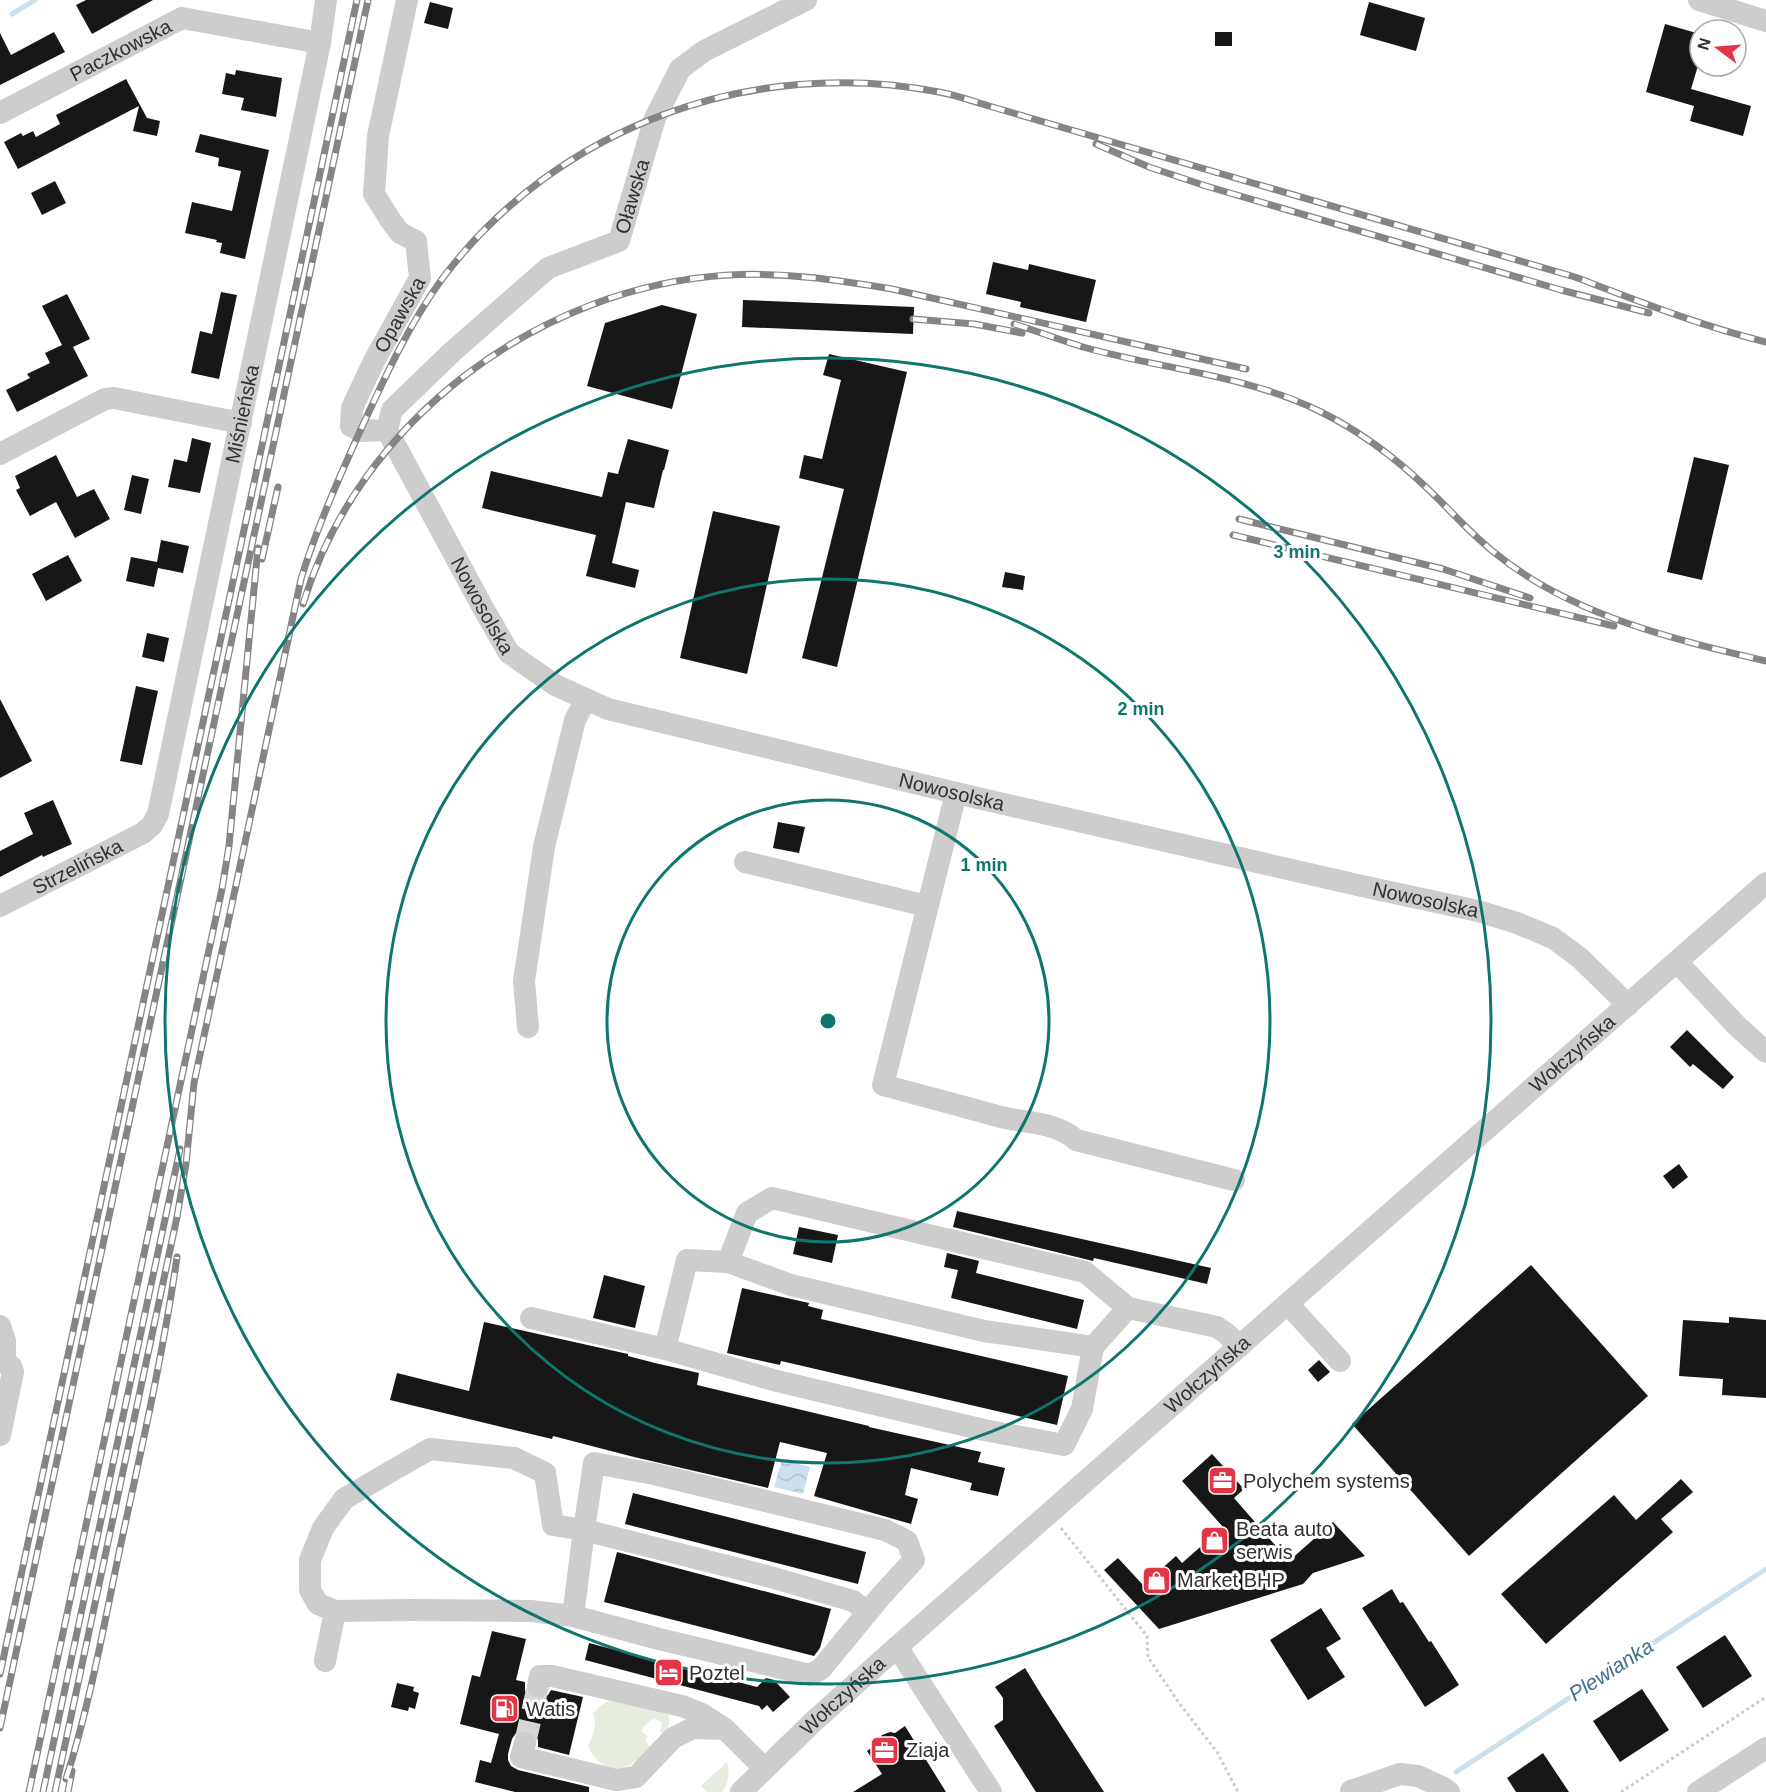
<svg xmlns="http://www.w3.org/2000/svg" width="1766" height="1792" font-family="Helvetica,sans-serif">
<defs>
<pattern id="water-waves" width="16" height="10" patternUnits="userSpaceOnUse" patternTransform="scale(1.5)"><rect width="16" height="10" fill="#cbdfec"/><path d="M0 5q4-4 8 0t8 0" fill="none" stroke="#afc0cb"/></pattern>
</defs>
<rect width="100%" height="100%" fill="#fff"/>
<path fill="#e6ecde" d="M617,1699L668,1713C670,1722 670,1726 663,1734L660,1731L662,1722L655,1719L651,1720L641,1730L648,1737L645,1740L650,1747C644,1754 637,1762 628,1766C610,1774 592,1761 588,1744L590,1743C593,1734 598,1722 593,1714C600,1705 606,1701 617,1699Z
M727,1762C730,1773 729,1783 722,1792H707L701,1786Z"/>
<path fill="url(#water-waves)" d="M782,1460L810,1467L803,1494L774,1487Z"/>
<g fill="none" stroke-linecap="round" stroke-linejoin="round">
<path stroke="#cbdfec" stroke-width="5" d="M12,14L35,0
M1456,1772L1766,1569"/>
</g>
<path fill="#171717" d="M86,0H153L92,34L76,5Z
M430,2L453,8L448,29L424,23Z
M1369,2L1425,18L1416,51L1360,35Z
M1665,24L1700,34V59L1691,89L1751,106L1743,136L1690,121L1694,106L1646,92Z
M54,32L65,52L0,85V33L11,55Z
M1215,32H1232V46H1215Z
M236,70L282,78L276,117L241,110L244,98L222,94L226,73L235,75Z
M126,79L147,118L160,121L157,136L133,131L139,106L18,169L4,142L21,133L23,136L33,131L36,137L60,124L56,115Z
M200,134L269,150L245,259L220,253L222,243L216,242L217,240L185,233L192,202L232,211L241,171L218,166L219,158L195,152Z
M55,181L66,203L42,215L31,193Z
M993,262L1028,270L1029,264L1096,280L1086,322L1020,307L1021,302L986,294Z
M221,292L237,295L219,379L191,373L200,331L212,334Z
M67,294L90,339L73,347L88,376L17,412L6,390L30,378L27,374L50,363L45,353L62,345L42,306Z
M743,300L914,307L913,334L742,327Z
M662,305L697,314L672,409L587,386L605,323Z
M829,354L907,372L837,667L802,658L844,489L799,478L804,455L822,459L841,380L823,375Z
M192,438L211,443L200,493L168,487L174,459L187,462Z
M628,439L669,450L664,470H663L654,508L626,502L612,563L639,570L635,588L586,576L596,535L482,508L491,471L602,497L608,472L618,474Z
M56,455L77,497L94,489L110,519L75,538L56,502L30,516L16,490L20,488L15,476Z
M1694,457L1729,465L1702,580L1667,572Z
M132,475L149,479L141,514L124,510Z
M713,511L780,526L747,674L680,658Z
M161,540L189,546L183,573L158,568L154,587L126,581L131,557L157,562Z
M68,555L82,581L46,601L32,574Z
M1005,572L1025,576L1023,590L1002,587Z
M147,633L169,638L164,662L142,657Z
M136,686L158,691L142,765L120,761Z
M0,699L32,761L0,778Z
M53,800L72,844L43,857L42,855L0,877V851L33,834L24,813Z
M778,822L805,827L799,853L773,848Z
M1687,1030L1734,1077L1723,1089L1693,1064L1690,1067L1670,1047Z
M1679,1164L1688,1177L1673,1189L1663,1176Z
M957,1211L1211,1268L1207,1284L1094,1258L1093,1261L953,1227Z
M799,1227L838,1235L832,1263L793,1254Z
M947,1253L979,1261L976,1273L1084,1300L1077,1329L951,1298L958,1270L944,1267Z
M1531,1265L1648,1396L1469,1556L1352,1424Z
M604,1275L645,1286L635,1328L593,1318Z
M742,1288L809,1303L808,1306L823,1310L821,1319L1068,1376L1057,1425L781,1361L780,1365L727,1353Z
M1729,1317L1766,1320V1398L1722,1395L1723,1379L1679,1376L1683,1320L1729,1323Z
M484,1322L628,1354V1356L655,1363L699,1373L697,1385L869,1426V1427L981,1452L978,1462L1005,1468L998,1496L970,1490L972,1483L911,1468L905,1495L918,1499L911,1524L814,1496L827,1453L780,1442L768,1488L634,1457L553,1436L552,1439L390,1400L397,1373L469,1391Z
M1319,1360L1330,1372L1318,1382L1308,1370Z
M1212,1454L1244,1489L1234,1498L1289,1561L1333,1522L1365,1556L1313,1573L1303,1584L1159,1629L1104,1570L1118,1558L1143,1585L1176,1556L1182,1563L1223,1527L1182,1481Z
M1681,1479L1693,1492L1661,1519L1673,1532L1546,1644L1501,1594L1614,1495L1636,1520Z
M633,1493L866,1552L858,1584L625,1524Z
M617,1552L831,1609L820,1648L814,1656L604,1602Z
M1392,1589L1400,1603L1403,1602L1429,1642L1431,1641L1459,1685L1425,1707L1362,1608Z
M1321,1608L1341,1639L1326,1648L1345,1677L1308,1700L1270,1640Z
M492,1631L526,1639L516,1680L525,1682V1691L530,1696L535,1699H542L548,1695L551,1690L583,1697L569,1755L538,1747V1740L535,1734L529,1730H522L516,1733L512,1739L508,1754V1760L511,1766L518,1770L589,1787V1792H515L475,1782L480,1760L491,1763L499,1734L460,1724L472,1675L480,1677Z
M1725,1635L1752,1676L1703,1708L1676,1667Z
M589,1643L757,1687L766,1678L774,1680L790,1697L773,1712L767,1705L762,1710L759,1706L585,1660Z
M1025,1668L1042,1696L1104,1792H1036L994,1726L1003,1720V1698L995,1687Z
M397,1683L414,1687L413,1691L419,1693L415,1709L409,1707L408,1711L391,1707Z
M1642,1689L1669,1730L1620,1762L1593,1721Z
M905,1726L946,1792H853L882,1774L867,1751L875,1745L882,1735L890,1732L895,1733Z
M1543,1753L1569,1792H1516L1507,1778Z"/>
<g fill="none" stroke-linecap="round" stroke-linejoin="round">
<path stroke="#d6d6d6" stroke-width="22" stroke-dasharray="22 11" stroke-linecap="butt" d="M525,1743L538,1686"/>
<path stroke="#cdcdcd" stroke-width="3" stroke-dasharray="3 3" stroke-linecap="butt" d="M1061,1528L1147,1636L1148,1657L1179,1703L1217,1752L1238,1792
M1621,1792L1766,1697"/>
<g stroke="#cdcdcd" stroke-width="22">
<path d="M1699,0L1766,21"/>
<path id="s1" d="M0,113L182,18L320,43"/>
<path id="s2" d="M387,430L482,606L509,653L555,685L608,709L956,793L1362,886L1478,911L1517,923L1553,938L1580,958L1628,1005"/>
<path id="s3" d="M387,430L392,410L452,352L548,268L619,241L655,118L680,69L704,51L806,0"/>
<path id="s4" d="M387,430L361,431L351,426L352,408L374,361L420,278L416,241L400,233L391,221L374,194L378,136L407,0"/>
<path d="M0,454L105,399L114,398L241,423"/>
<path d="M956,793L883,1085C923,1096 962,1106 1001,1117C1026,1123 1057,1122 1076,1140L1234,1180"/>
<path d="M745,862L927,906"/>
<path id="s5" d="M0,906L143,833L152,825L158,814L320,43L326,0"/>
<path d="M1677,962L1737,1026L1766,1052"/>
<path d="M528,1027L524,981L544,847L575,720L586,699"/>
<path d="M728,1262L791,1285L984,1331L1093,1347"/>
<path d="M1288,1304L1340,1361"/>
<path d="M531,1318L665,1349L777,1381L984,1430L1064,1445L1082,1409L1093,1347L1128,1308"/>
<path d="M0,1326L5,1341V1362"/>
<path d="M665,1349L687,1260L728,1262L747,1213L772,1198L1085,1272L1128,1308L1217,1327L1227,1334L1239,1347"/>
<path d="M0,1361L11,1366L13,1372L0,1435"/>
<path d="M573,1616L584,1530L553,1525L545,1473L514,1458L430,1449L388,1473L344,1499L323,1528L310,1560V1590L318,1604L335,1611L410,1610L531,1611L573,1616L659,1639L810,1675L821,1669L881,1596L914,1560L907,1541L885,1530L654,1474L594,1463L584,1530L767,1576L853,1601L868,1612"/>
<path d="M897,1647L991,1792"/>
<path d="M325,1661L335,1611"/>
<path d="M538,1686L540,1676H552L682,1706L702,1714L725,1729L764,1768"/>
<path d="M525,1743L521,1757L616,1780L636,1777L673,1738L693,1728L724,1729"/>
<path d="M1351,1791L1400,1774L1418,1776L1444,1788L1449,1792"/>
<path id="s6" d="M741,1792L813,1722L897,1647L1766,883"/>
<path d="M1698,1792L1766,1748"/>
</g>
<defs>
<path id="rail" d="M1096,144L1149,167L1206,186L1561,290L1649,313
M913,319L974,324L1022,333
M1014,324C1037,331 1060,340 1083,347C1161,369 1246,375 1319,411C1360,431 1397,459 1429,490C1451,511 1471,534 1495,553C1571,615 1672,639 1766,661
M1239,519L1443,569L1530,598
M1233,535L1614,626
M262,559L278,487
M303,604C359,420 540,286 729,275C784,272 838,280 892,289L1246,369
M0,1674L357,0
M0,1728L368,0
M66,1779C90,1704 104,1625 120,1548C141,1451 163,1355 177,1257
M29,1792L222,889L229,846L258,548
M43,1792L180,1149
M55,1792L177,1217L186,1164L194,1083L301,579C317,527 339,478 361,429C385,377 408,326 442,279C557,126 752,56 939,92C956,95 972,101 989,106L1575,277C1638,301 1701,326 1766,342
M68,1792L72,1771"/>
</defs>
<use href="#rail" stroke="#858585" stroke-width="7"/>
<use href="#rail" stroke="#fff" stroke-width="4.5" stroke-dasharray="14" stroke-linecap="butt"/>
</g>
<g fill="none" stroke="#0f766e" stroke-width="3">
<circle cx="828" cy="1021" r="221"/>
<circle cx="828" cy="1021" r="442"/>
<circle cx="828" cy="1021" r="663"/>
</g>
<defs>
<symbol id="office-square" viewBox="-11 -11 22 22"><rect x="-9" y="-9" width="18" height="18" rx="4" fill="#e23647" stroke="#fff"/><path d="M-6-3h4V-5.5h4V-3h4V5H-6ZM-1-4.5V-3h2v-1.5ZM-6 0V1H6V0Z" fill="#fff"/></symbol>
<symbol id="shop-square" viewBox="-11 -11 22 22"><rect x="-9" y="-9" width="18" height="18" rx="4" fill="#e23647" stroke="#fff"/><path d="M-5-2.5h2.3a2.7 3.5 0 0 1 5.4 0H5L5.5 6h-11ZM-1.5-2.5h3a1.5 2.3 0 0 0-3 0Z" fill="#fff"/></symbol>
<symbol id="hotel-square" viewBox="-11 -11 22 22"><rect x="-9" y="-9" width="18" height="18" rx="4" fill="#e23647" stroke="#fff"/><path d="M-6-4.5h1.5V1H6V5H4.5V3h-9V5H-6ZM-4 0a1.8 1.8 0 1 1 3.6 0ZM.5 0V-2.5h3Q6-2.5 6 0Z" fill="#fff"/></symbol>
<symbol id="fuel-square" viewBox="-11 -11 22 22"><rect x="-9" y="-9" width="18" height="18" rx="4" fill="#e23647" stroke="#fff"/><path d="M-5.5-6h7V0h2V4h1.3V-2.5L3-4.5l.8-.8L6-3V5H2.5V1h-1V6h-7ZM-4.2-4.7v3.2H.2V-4.7Z" fill="#fff"/></symbol>
</defs>
<g fill-rule="evenodd">
<use href="#office-square" x="1206" y="1464" width="33" height="33"/>
<use href="#shop-square" x="1198" y="1524" width="33" height="33"/>
<use href="#shop-square" x="1140" y="1564" width="33" height="33"/>
<use href="#hotel-square" x="652" y="1656" width="33" height="33"/>
<use href="#fuel-square" x="488" y="1692" width="33" height="33"/>
<use href="#office-square" x="868" y="1734" width="33" height="33"/>
</g>
<g text-anchor="middle" stroke-width="6" stroke-linejoin="round" paint-order="stroke">
<g font-size="20" fill="#303030" stroke="#fff">
<text dy="7" stroke="none"><textPath href="#s1" startOffset="136">Paczkowska</textPath></text>
<text dy="7" stroke="none"><textPath href="#s3" startOffset="354">Oławska</textPath></text>
<text dy="7" stroke="none"><textPath href="#s4" startOffset="160">Opawska</textPath></text>
<text dy="7" stroke="none"><textPath href="#s5" startOffset="594">Miśnieńska</textPath></text>
<text dy="7" stroke="none"><textPath href="#s2" startOffset="200">Nowosolska</textPath></text>
<text dy="7" stroke="none"><textPath href="#s2" startOffset="722">Nowosolska</textPath></text>
<text dy="7" stroke="none"><textPath href="#s5" startOffset="87">Strzelińska</textPath></text>
<text dy="7" stroke="none"><textPath href="#s2" startOffset="1208">Nowosolska</textPath></text>
<text dy="7" stroke="none"><textPath href="#s6" startOffset="1112">Wołczyńska</textPath></text>
<text dy="7" stroke="none"><textPath href="#s6" startOffset="626">Wołczyńska</textPath></text>
<text dy="7" stroke="none"><textPath href="#s6" startOffset="140">Wołczyńska</textPath></text>
</g>
<g font-size="20" fill="#303030" stroke="#fff" text-anchor="start">
<text x="1243" y="1488">Polychem systems</text>
<text x="1236" y="1536">Beata auto<tspan x="1236" dy="23">serwis</tspan></text>
<text x="1177" y="1587">Market BHP</text>
<text x="689" y="1680">Poztel</text>
<text x="526" y="1716">Watis</text>
<text x="906" y="1757">Ziaja</text>
</g>
<g font-size="21" font-style="italic" fill="#3f7290" stroke="#fff">
<text transform="translate(1611 1670) rotate(-33)" y="7">Plewianka</text>
</g>
</g>
<circle cx="828" cy="1021" r="9" fill="#0f766e" stroke="#fff" stroke-width="3"/>
<g font-size="18" text-anchor="middle" font-weight="bold" fill="#0f766e" stroke="#fff" stroke-width="6" stroke-linejoin="round" paint-order="stroke">
<text x="1297" y="558">3 min</text>
<text x="1141" y="715">2 min</text>
<text x="984" y="871">1 min</text>
</g>
<g transform="translate(1718 48) rotate(286)"><circle r="28" fill="#ffffff" stroke="#acacac" stroke-width="1.5"/>
<path d="M0-4.5L10 22L0 15L-10 22Z" fill="#e23647"/>
<text y="-9" font-size="16" font-weight="bold" text-anchor="middle" fill="#303030">N</text>
</g>
</svg>
